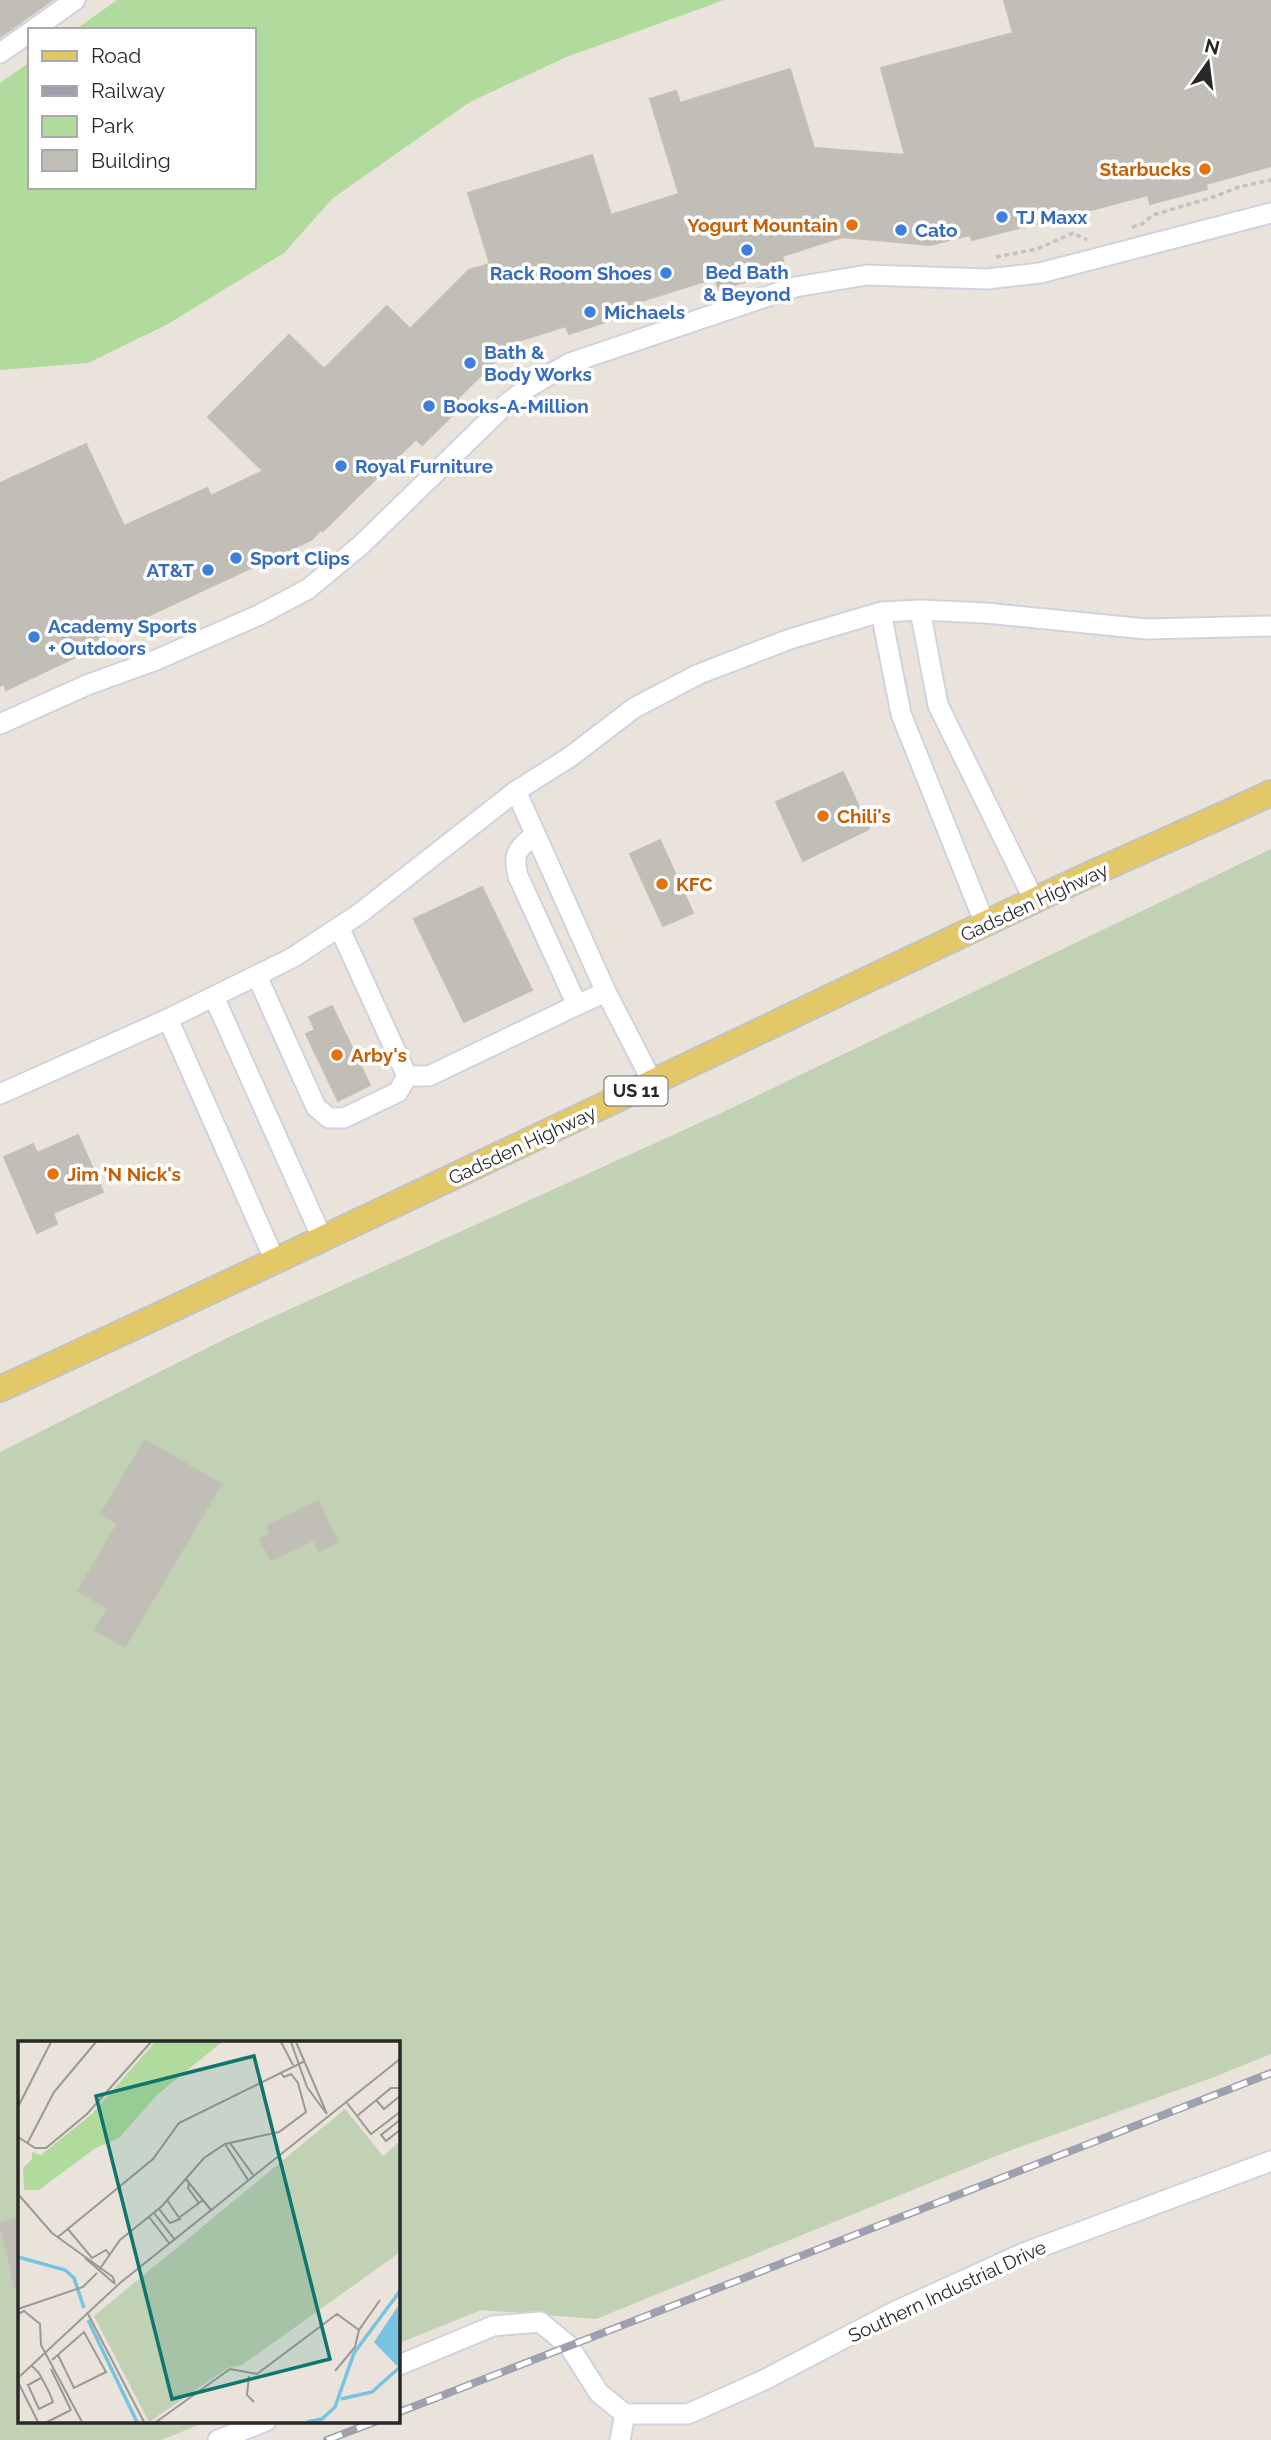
<svg xmlns="http://www.w3.org/2000/svg" width="1271" height="2440" font-family="Raleway,sans-serif">
<rect width="100%" height="100%" fill="#e9e3db"/>
<path fill="#b0db9c" d="M117,0H724L564,58L470,102L333,198L284,253L166,325L88,363L0,370V83L30,62V187H254V30H75Z"/>
<path fill="#c1d1b3" d="M1271,849V2054L1214,2077L1001,2154L596,2319L481,2310L397,2344V2043H19V2421H209L161,2440H0V1452L229,1337L719,1114Z"/>
<path fill="#c1bdb7" stroke="#c4bfb5" stroke-width="2" d="M0,0H52L0,37Z
M1004,0H1271V166L1206,184L1207,189L1150,204L1148,195L1064,217L1061,209L1037,215L1039,223L972,240L970,235L930,245L842,237L782,256L785,269L719,290L715,278L616,309L618,318L569,334L566,326L515,342L457,399L463,405L422,445L416,439L323,531L321,530L311,540L81,647L84,653L6,690L4,684L0,686V483L86,444L124,526L207,488L211,496L263,471L208,417L289,335L324,369L387,306L410,329L469,270L490,264L468,193L592,155L611,215L679,194L650,99L676,91L680,103L790,69L814,148L905,155L881,68L1013,33Z
M843,772L869,829L803,861L776,802Z
M660,840L693,913L663,926L630,854Z
M482,887L532,990L464,1022L414,919Z
M332,1006L370,1085L338,1101L306,1034L315,1030L309,1017Z
M78,1135L103,1192L53,1213L57,1224L37,1233L4,1157L33,1144L37,1153Z
M145,1440L221,1484L125,1647L95,1630L108,1608L78,1591L118,1523L101,1514Z
M318,1501L338,1542L319,1551L314,1540L271,1560L260,1539L271,1534L267,1526Z
M19,2218V2286L15,2287L0,2223Z"/>
<g fill="none" stroke-linecap="round" stroke-linejoin="round">
<defs>
<path id="minor" d="M33,30L75,0
M0,53L30,32
M920,610L938,705L1034,900
M881,612L901,714L985,924
M0,724L87,685L156,660L259,615L308,589L361,545L504,406L527,388L570,363L795,287L867,275L987,279L1040,273L1271,213
M516,791L606,992L653,1083
M535,834C518,850 512,851 518,876L577,1005L606,992
M257,976L316,1107L329,1118H344L398,1092L407,1076L339,927
M214,997L323,1240
M168,1019L275,1261
M407,1076H429L577,1005
M0,1094L168,1019L292,958L359,914L516,791L570,757L634,708L699,674L790,639L881,612L920,610L986,613L1146,629L1271,626
M397,2366L493,2326L540,2322L569,2346L599,2393L625,2414H688L764,2380L896,2311L1024,2253L1271,2161
M218,2440L266,2421
M620,2440L625,2414"/>
<path id="major" d="M0,1389C346,1230 689,1064 1033,901C1112,863 1192,830 1271,793"/>
</defs>
<use href="#minor" stroke="#d0d3df" stroke-width="23"/>
<use href="#major" stroke="#c3c3c3" stroke-width="28"/>
<path stroke="#c3c3c3" stroke-width="3.5" stroke-dasharray="5 3.5" stroke-linecap="butt" d="M1132,227L1142,224L1153,215L1213,197L1239,187L1271,180
M996,257L1037,249L1073,233L1087,240"/>
<use href="#minor" stroke="#fff" stroke-width="19"/>
<use href="#major" stroke="#e2c867" stroke-width="24"/>
<defs>
<path id="rail" d="M397,2413L1271,2073
M327,2440L377,2421"/>
</defs>
<use href="#rail" stroke="#9ea0b0" stroke-width="8"/>
<use href="#rail" stroke="#fff" stroke-width="5" stroke-dasharray="16" stroke-linecap="butt"/>
</g>
<g fill="#e8710a" stroke="#fff" stroke-width="2.5">
<circle cx="1205" cy="169" r="7"/>
<circle cx="852" cy="225" r="7"/>
<circle cx="823" cy="816" r="7"/>
<circle cx="662" cy="884" r="7"/>
<circle cx="337" cy="1055" r="7"/>
<circle cx="53" cy="1174" r="7"/>
</g>
<g fill="#3f7fe0" stroke="#fff" stroke-width="2.5">
<circle cx="1002" cy="217" r="7"/>
<circle cx="901" cy="230" r="7"/>
<circle cx="747" cy="250" r="7"/>
<circle cx="666" cy="273" r="7"/>
<circle cx="590" cy="312" r="7"/>
<circle cx="470" cy="363" r="7"/>
<circle cx="429" cy="406" r="7"/>
<circle cx="341" cy="466" r="7"/>
<circle cx="236" cy="558" r="7"/>
<circle cx="208" cy="570" r="7"/>
<circle cx="34" cy="637" r="7"/>
</g>
<g text-anchor="middle" stroke-width="7" stroke-linejoin="round" paint-order="stroke">
<rect fill="#fff" stroke="#686868" stroke-width="2" x="604.5" y="1076.5" width="63" height="29" rx="5"/>
<g font-size="18" font-weight="bold" fill="#282828">
<text x="636" y="1097">US 11</text>
</g>
<g font-size="19" font-weight="bold" fill="#c56008" stroke="#fff" text-anchor="start">
<text x="1191" y="176" text-anchor="end">Starbucks</text>
<text x="838" y="232" text-anchor="end">Yogurt Mountain</text>
<text x="837" y="823">Chili's</text>
<text x="676" y="891">KFC</text>
<text x="351" y="1062">Arby's</text>
<text x="67" y="1181">Jim 'N Nick's</text>
</g>
<g font-size="19" font-weight="bold" fill="#366cbe" stroke="#fff" text-anchor="start">
<text x="1016" y="224">TJ Maxx</text>
<text x="915" y="237">Cato</text>
<text x="747" y="279" text-anchor="middle">Bed Bath<tspan x="747" dy="22">&amp; Beyond</tspan></text>
<text x="652" y="280" text-anchor="end">Rack Room Shoes</text>
<text x="604" y="319">Michaels</text>
<text x="484" y="359">Bath &amp;<tspan x="484" dy="22">Body Works</tspan></text>
<text x="443" y="413">Books-A-Million</text>
<text x="355" y="473">Royal Furniture</text>
<text x="250" y="565">Sport Clips</text>
<text x="194" y="577" text-anchor="end">AT&amp;T</text>
<text x="48" y="633">Academy Sports<tspan x="48" dy="22">+ Outdoors</tspan></text>
</g>
<g font-size="19" fill="#282828" stroke="#fff">
<text transform="translate(1034 902) rotate(-25)" y="7">Gadsden Highway</text>
<text transform="translate(522 1145) rotate(-25)" y="7">Gadsden Highway</text>
<text transform="translate(947 2291) rotate(-25)" y="7">Southern Industrial Drive</text>
</g>
</g>
<g transform="translate(18 2041)">
<rect width="382" height="382" fill="#e9e3db"/>
<path d="M137,1H204L140,53L101,97L76,108L21,149H6L5,127L14,118V111L23,114L74,73Z" fill="#b0db9c"/>
<path d="M327,68L365,115L381,101V212L224,324L210,327L131,381L76,275Z" fill="#c1d1b3"/>
<path d="M380,265L382,324L379,325L356,301Z" fill="#77c3e2"/>
<path fill="none" stroke="#77c3e2" stroke-width="3.5" d="M0,216L47,229L56,237L66,267M70,279L119,381M323,358L354,351L382,326M289,381L304,378L317,366L336,312L382,250"/>
<path fill="none" stroke="#9c9893" stroke-width="2" d="M263,1L275,24M273,1L289,46L308,72M278,1L309,73M358,59L366,68L382,55M329,62L353,93L382,71M0,66L33,1M339,75L373,47H382M382,79L363,94L368,100L382,89M0,96L17,107H28L69,73L133,1M212,102L235,134M9,103L36,51L78,1M207,103L230,139M167,137L193,169M171,142L170,147L181,162L185,159M0,153L34,192L95,236L97,243M141,168L152,182L162,178L149,159M136,172L157,199M131,176L151,202M162,176L181,162M49,187L74,217L88,209L91,213M40,196L135,118L161,82L287,20M67,217L97,243M81,229L102,199L144,165L186,117L207,103L261,91L288,71L280,42L273,33L266,36L262,31M0,268L65,246L79,232M69,271L126,381M0,273L6,270L22,283L23,304L64,381M34,319L66,291L88,331L56,347L40,314M14,325L21,332L31,351L35,361L21,368L10,344L23,337M33,328L53,369M317,330L337,306L341,289L362,259M231,335L229,354L236,361M0,337L102,242L382,18M0,341L20,381M29,381L53,369M138,381L212,328L239,333L319,273L341,289"/>
<path fill="#0f766e" fill-opacity="0.15" stroke="#0f766e" stroke-width="3.5" d="M236,15L312,318L154,358L78,55Z"/>
<rect width="382" height="382" fill="none" stroke="#282828" stroke-width="3.5"/>
</g>
<rect x="28" y="28" width="228" height="161" fill="#ffffff" stroke="#a9a9a9" stroke-width="2"/>
<rect x="42" y="51" width="35" height="10" fill="#e2c867" stroke="#a9a9a9" stroke-width="2"/>
<text x="91" y="63" font-size="21" fill="#282828">Road</text>
<rect x="42" y="86" width="35" height="10" fill="#9ea0b0" stroke="#a9a9a9" stroke-width="2"/>
<text x="91" y="98" font-size="21" fill="#282828">Railway</text>
<rect x="42" y="116" width="35" height="21" fill="#b0db9c" stroke="#a9a9a9" stroke-width="2"/>
<text x="91" y="133" font-size="21" fill="#282828">Park</text>
<rect x="42" y="150" width="35" height="21" fill="#c1bdb7" stroke="#a9a9a9" stroke-width="2"/>
<text x="91" y="168" font-size="21" fill="#282828">Building</text>
<g transform="translate(1208 63) rotate(14)" stroke="#ffffff" stroke-width="5" paint-order="stroke">
<path d="M0-5L12 26L0 18L-12 26Z" fill="#282828"/>
<text y="-10" font-size="19" font-weight="bold" text-anchor="middle" fill="#282828">N</text>
</g>
</svg>
